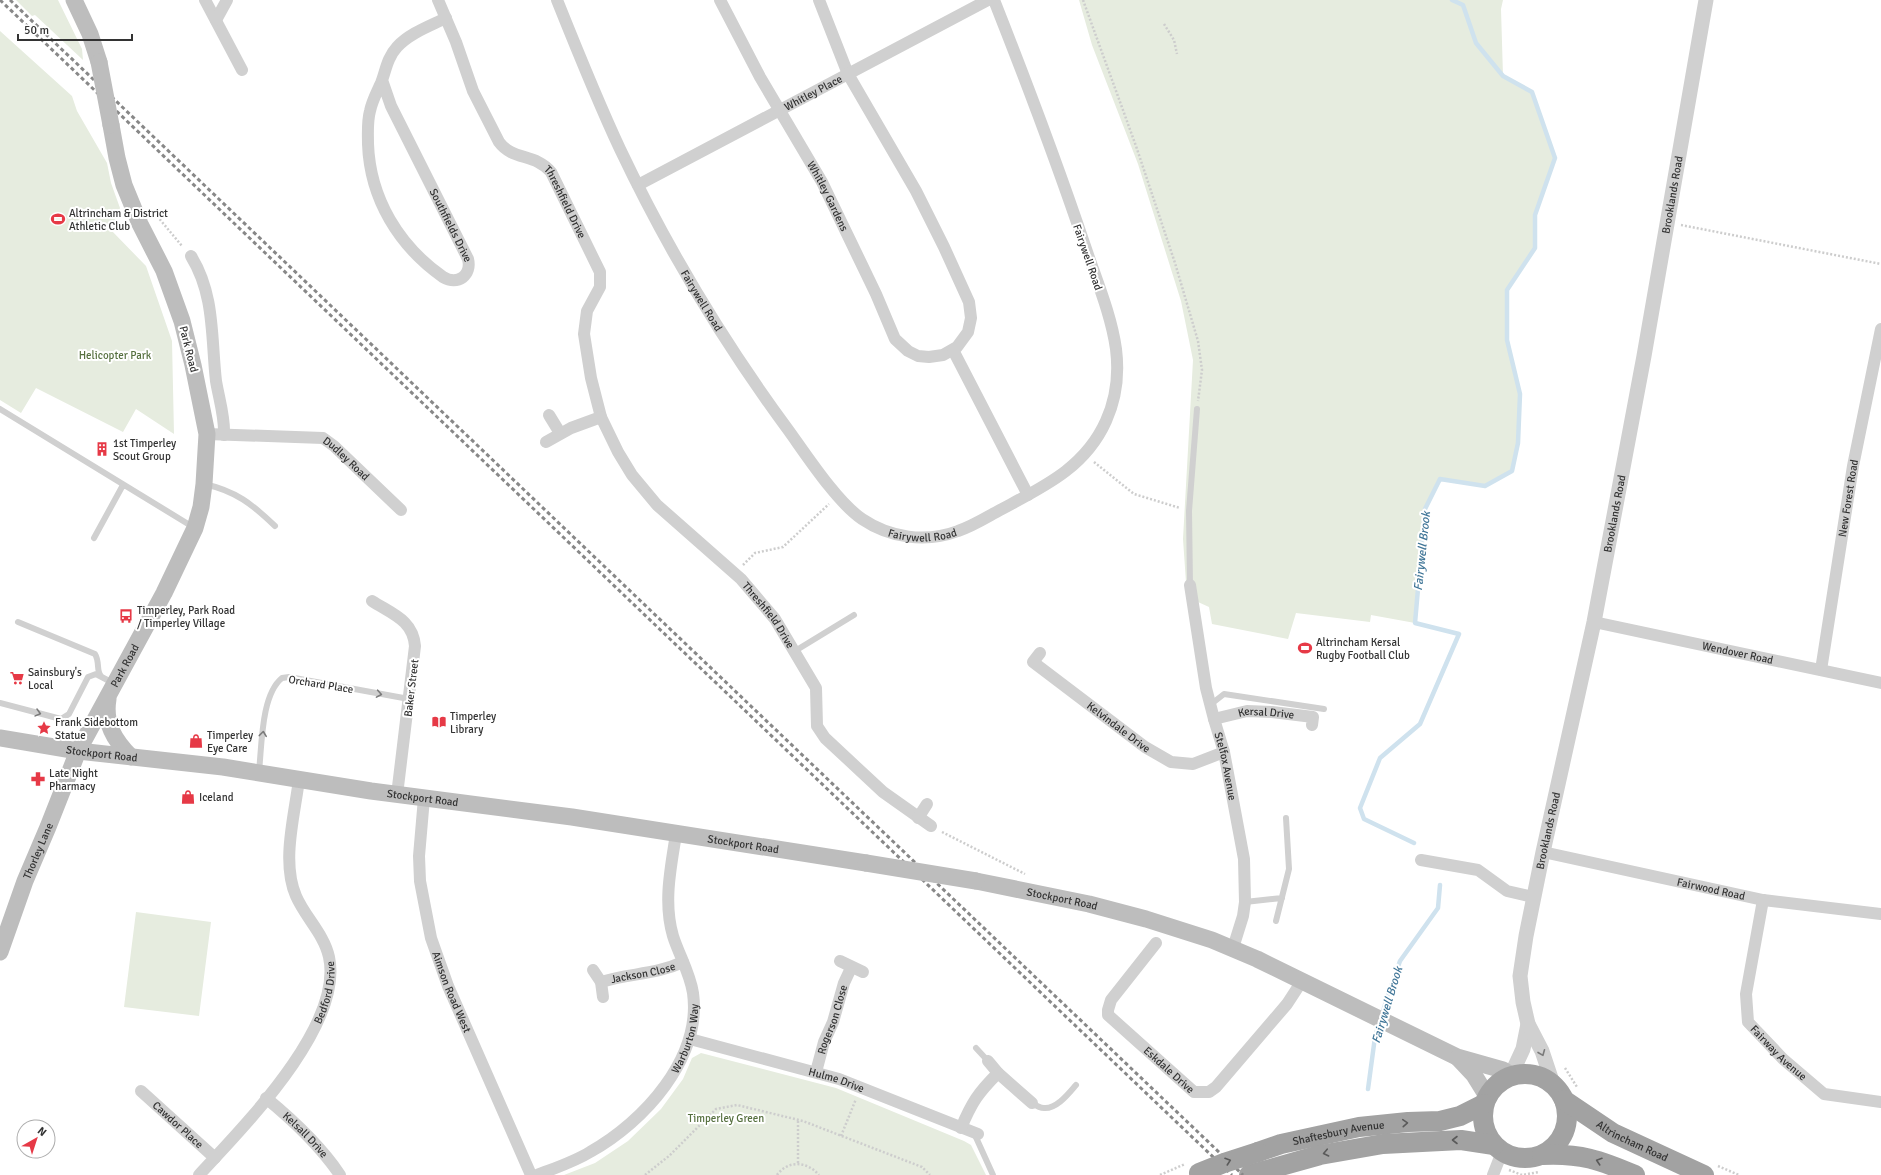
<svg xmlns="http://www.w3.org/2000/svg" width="1881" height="1175" font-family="Signika,sans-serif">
<rect width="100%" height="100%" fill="#fff"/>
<path fill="#e6ecdf" d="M16,0H58L82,49L83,60L35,15L32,16Z
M1079,0H1503L1501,9L1503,76L1532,92L1555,158L1535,215V248L1507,290V340L1520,394L1518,443L1512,471L1485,486L1440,480L1425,509L1415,623L1371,615L1370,622L1296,613L1288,639L1212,624L1209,607L1187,597L1183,539L1193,360L1181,301L1138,164L1092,45Z
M0,31L72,96L77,111L107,163L111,183L120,208L111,230L146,266L172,341L174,434L136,409L123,432L36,388L21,413L0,400Z
M136,912L211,922L199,1016L124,1007Z
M701,1053L836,1088L964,1141L971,1145L986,1175H564L595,1163L628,1141L661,1109L683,1079L692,1058Z"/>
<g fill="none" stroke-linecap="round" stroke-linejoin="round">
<path stroke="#cfe2ee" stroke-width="4.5" d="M1414,843L1364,819L1360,808L1380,758L1420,724L1459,634L1415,623L1425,509L1440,479L1485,486L1512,471L1518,443L1520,394L1507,340V290L1535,248V215L1555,158L1532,92L1503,76L1476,43L1463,5L1452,0
M1368,1089L1375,1037L1389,992L1400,961L1438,908L1440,885"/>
<path stroke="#cdcdcd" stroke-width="2.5" stroke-dasharray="2 2" stroke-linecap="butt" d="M1083,0L1136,146L1175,263L1198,341L1202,370L1198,401
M1164,24L1174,40L1177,54
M152,210L182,246
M1681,225L1881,264
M1094,462L1134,494L1180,508
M743,565L755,553L783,547L829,504
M942,832L1025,874
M1565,1068L1577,1087
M841,1136L856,1099
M798,1163V1120
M1718,1166L1739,1175
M1509,1170L1522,1175L1539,1172
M645,1175L669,1156L716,1109L737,1105L803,1121L922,1167L930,1175
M777,1175C788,1160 807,1161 819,1175
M1160,1175L1185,1164"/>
<path stroke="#d0d0d0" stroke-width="6" d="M0,409L193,527
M204,484C236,491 252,504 275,526
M94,538L123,485
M1190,585L1189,511L1197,409
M18,622L95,654C100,662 96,671 101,676
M795,651L854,615
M0,703L61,719L69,714L88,677L96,674L113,683
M1210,705L1224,694L1324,709
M259,771C262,745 261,695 282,678L289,677L409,699
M1245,902L1282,898
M1276,921L1289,869L1286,818
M976,1048L988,1061
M1032,1103C1035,1105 1041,1108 1044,1108C1057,1109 1069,1093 1076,1085
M974,1133L993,1175"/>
<g stroke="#d0d0d0" stroke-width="12">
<path d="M205,0L242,70"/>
<path id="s1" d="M438,0L456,42L473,91L499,142C513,161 535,153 551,172L600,272V287L587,311L584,334L591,378L601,417L618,452L632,475L657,505L741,579L775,619L816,688L817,726L825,738L883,792L931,826"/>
<path id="s2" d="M557,0C577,50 597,100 620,149C667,248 724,343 789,431C807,456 837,502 862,519C890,538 926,543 958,531C973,526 987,517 1000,510C1043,487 1085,468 1106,421C1116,399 1119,373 1116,349C1111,314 1096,279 1085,246C1057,163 1026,81 994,0"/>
<path id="s3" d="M720,0L760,77L822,182L876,294L895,339L908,351L918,356L929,357L943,355L957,347L968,332L971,318L969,302L944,247L916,191L848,74L819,0"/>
<path d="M216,20L227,0"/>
<path id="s4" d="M382,80L391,106L468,259C472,275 458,286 443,277C399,246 370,199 368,144C368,133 367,122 370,111C372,101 377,92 381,83C386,70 387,58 397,47C410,33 430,26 446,18"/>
<path id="s5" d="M638,185L988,0"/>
<path d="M191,256C215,295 211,337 216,381C219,399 225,417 224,435"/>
<path d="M953,350L1028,495"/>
<path d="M549,415L560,433"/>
<path id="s6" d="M207,434L323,438L334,446L401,510"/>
<path d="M546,442L571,428L601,417"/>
<path id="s7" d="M1190,585L1206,688L1214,719L1224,752L1244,859L1245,902L1243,916L1233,948"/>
<path d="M372,601C392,614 413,620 415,646L397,795"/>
<path id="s8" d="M1594,622L1881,683"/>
<path id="s9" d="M1040,653L1033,662L1145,747L1171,762L1193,764L1224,752"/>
<path id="s10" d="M1821,670L1853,466L1881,329"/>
<path id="s11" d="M1214,719L1247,711L1272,712L1313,717L1312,725"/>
<path id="s12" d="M424,798L419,856L420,881L431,938L448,986L531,1175"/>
<path d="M918,818L927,804"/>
<path id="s13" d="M1543,852L1763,900L1881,914"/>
<path d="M1421,860L1478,870L1507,891L1533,897"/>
<path id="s14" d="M1763,900L1746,994L1748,1022L1783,1059L1824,1094L1881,1102"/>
<path id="s15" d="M1156,943L1111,1000L1108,1010V1015L1194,1092H1209L1216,1087L1287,1004L1302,981"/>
<path d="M840,961L863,972"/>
<path d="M593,970L601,982L603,997"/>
<path id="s16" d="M601,982C630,973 655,975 683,962"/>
<path id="s17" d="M690,1039L839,1079L978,1134"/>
<path d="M988,1061L998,1073L1032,1103"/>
<path id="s18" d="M816,1072L824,1042L833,1022L844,983L851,968"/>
<path id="s19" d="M141,1091L215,1158"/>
<path id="s20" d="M266,1098C294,1121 320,1145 340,1175"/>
<path d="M961,1128C972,1102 978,1093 998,1073"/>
<path id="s21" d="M199,1175C243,1127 344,1026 329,957C324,934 305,917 296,896C281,862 295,814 299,779"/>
<path id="s22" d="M537,1175C555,1168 574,1162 590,1152C644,1122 702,1058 693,993C690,973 679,955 673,936C663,902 671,867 676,834"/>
<path d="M1493,1175L1502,1152"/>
</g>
<g stroke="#d0d0d0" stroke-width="15">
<path d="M1511,1075L1523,1049L1528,1024"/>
<path id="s23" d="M1553,1084L1542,1051L1528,1024L1523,1002L1520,976L1526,936L1543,852L1594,622L1644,356L1706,0"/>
</g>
<g stroke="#bdbdbd" stroke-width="17">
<path d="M74,0L90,34L99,62"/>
<path d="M108,699C104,723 114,740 131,757"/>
<path id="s24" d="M0,738L78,751L223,767L371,791L572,817L866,863"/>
<path id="s25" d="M976,881L1089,904L1146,919L1212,940L1257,959L1457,1057L1503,1070L1511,1075"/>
<path id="s26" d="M0,952L25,881L48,827L78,751L164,593L195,528L201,507L204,484L207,434L193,365L182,321L164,271L140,224L124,185L117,158L111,125"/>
<path d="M1458,1058L1474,1075L1487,1096"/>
</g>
<g stroke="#a2a2a2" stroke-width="20">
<circle cx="1525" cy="1116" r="42"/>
<path id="s27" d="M1564,1100L1613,1133L1704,1175"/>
<path id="s28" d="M1258,1152L1281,1144L1359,1127L1408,1122L1440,1121L1460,1116L1484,1104"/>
<path d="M1542,1155C1580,1153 1600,1160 1635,1175"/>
<path d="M1249,1175L1320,1155L1383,1144L1461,1140L1494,1145"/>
</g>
<path stroke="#888" stroke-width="3" stroke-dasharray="4 3" stroke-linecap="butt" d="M0,0L1232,1175
M10,0L1243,1175"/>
<path stroke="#bdbdbd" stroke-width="17" d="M99,62L111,125
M866,863L976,881"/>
<path stroke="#a2a2a2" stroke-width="20" d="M1199,1173L1224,1163L1258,1152"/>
</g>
<defs><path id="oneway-chevron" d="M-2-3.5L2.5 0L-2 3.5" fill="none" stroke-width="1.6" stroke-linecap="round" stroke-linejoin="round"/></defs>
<g stroke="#7a7a7a">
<use href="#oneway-chevron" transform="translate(379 694) rotate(10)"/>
<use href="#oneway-chevron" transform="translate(38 713) rotate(15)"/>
<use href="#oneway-chevron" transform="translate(263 734) rotate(-83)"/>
<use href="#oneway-chevron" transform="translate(1542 1053) rotate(68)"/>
</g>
<g stroke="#5a5a5a">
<use href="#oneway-chevron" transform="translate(1405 1123) rotate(-4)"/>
<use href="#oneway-chevron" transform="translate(1455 1140) rotate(180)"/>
<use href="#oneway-chevron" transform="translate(1326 1153) rotate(168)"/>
<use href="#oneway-chevron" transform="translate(1228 1161) rotate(-19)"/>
<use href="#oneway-chevron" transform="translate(1599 1161) rotate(-162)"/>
</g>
<defs>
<symbol id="stadium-bare" viewBox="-9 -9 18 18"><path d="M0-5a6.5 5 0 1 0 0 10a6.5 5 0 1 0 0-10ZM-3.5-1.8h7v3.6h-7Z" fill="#e63946" stroke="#fff" stroke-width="2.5" paint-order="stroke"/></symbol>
<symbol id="building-bare" viewBox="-9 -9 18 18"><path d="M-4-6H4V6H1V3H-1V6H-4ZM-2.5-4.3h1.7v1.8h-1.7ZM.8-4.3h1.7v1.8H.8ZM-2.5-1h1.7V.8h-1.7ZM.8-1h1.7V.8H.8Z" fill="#e63946" stroke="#fff" stroke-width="2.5" paint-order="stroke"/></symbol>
<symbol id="bus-bare" viewBox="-9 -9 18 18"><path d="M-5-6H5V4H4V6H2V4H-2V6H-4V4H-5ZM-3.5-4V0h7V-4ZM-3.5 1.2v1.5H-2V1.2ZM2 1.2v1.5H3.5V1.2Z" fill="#e63946" stroke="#fff" stroke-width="2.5" paint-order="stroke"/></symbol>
<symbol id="supermarket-bare" viewBox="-9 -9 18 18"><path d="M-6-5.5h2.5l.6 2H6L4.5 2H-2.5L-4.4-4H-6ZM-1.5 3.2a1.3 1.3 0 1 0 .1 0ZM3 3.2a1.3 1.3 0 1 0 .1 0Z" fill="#e63946" stroke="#fff" stroke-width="2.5" paint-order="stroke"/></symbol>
<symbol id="library-bare" viewBox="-9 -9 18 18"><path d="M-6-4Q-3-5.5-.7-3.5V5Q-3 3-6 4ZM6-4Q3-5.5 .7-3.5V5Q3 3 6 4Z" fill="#e63946" stroke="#fff" stroke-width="2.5" paint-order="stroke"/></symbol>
<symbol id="sight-bare" viewBox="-9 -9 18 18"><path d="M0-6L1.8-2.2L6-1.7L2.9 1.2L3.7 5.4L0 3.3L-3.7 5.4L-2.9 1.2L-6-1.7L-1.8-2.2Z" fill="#e63946" stroke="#fff" stroke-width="2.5" paint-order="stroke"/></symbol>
<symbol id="shop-bare" viewBox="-9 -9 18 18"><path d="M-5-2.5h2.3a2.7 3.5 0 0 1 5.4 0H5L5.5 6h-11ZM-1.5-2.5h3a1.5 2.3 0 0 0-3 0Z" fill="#e63946" stroke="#fff" stroke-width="2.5" paint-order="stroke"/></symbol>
<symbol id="pharmacy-bare" viewBox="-9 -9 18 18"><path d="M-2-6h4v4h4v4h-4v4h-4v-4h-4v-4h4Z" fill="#e63946" stroke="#fff" stroke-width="2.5" paint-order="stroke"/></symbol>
</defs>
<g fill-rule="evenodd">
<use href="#stadium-bare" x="48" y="209" width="20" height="20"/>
<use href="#building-bare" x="92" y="439" width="20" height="20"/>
<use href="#bus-bare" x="116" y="606" width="20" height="20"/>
<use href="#stadium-bare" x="1295" y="638" width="20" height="20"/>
<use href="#supermarket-bare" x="7" y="668" width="20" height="20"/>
<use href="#library-bare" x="429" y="712" width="20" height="20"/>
<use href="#sight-bare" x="34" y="718" width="20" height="20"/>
<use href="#shop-bare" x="186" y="731" width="20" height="20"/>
<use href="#pharmacy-bare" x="28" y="769" width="20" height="20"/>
<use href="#shop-bare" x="178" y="787" width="20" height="20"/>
</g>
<g text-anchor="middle" stroke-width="4" stroke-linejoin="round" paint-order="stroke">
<g font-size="11" fill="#333" stroke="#fff">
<text dy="4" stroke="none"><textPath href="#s5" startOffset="198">Whitley Place</textPath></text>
<text dy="4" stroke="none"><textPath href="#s23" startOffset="910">Brooklands Road</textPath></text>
<text dy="4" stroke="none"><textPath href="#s3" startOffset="224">Whitley Gardens</textPath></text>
<text dy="4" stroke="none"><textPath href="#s1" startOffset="249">Threshfield Drive</textPath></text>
<text dy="4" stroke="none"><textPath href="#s4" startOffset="161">Southfields Drive</textPath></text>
<text transform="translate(1088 257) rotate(71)" y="4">Fairywell Road</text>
<text dy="4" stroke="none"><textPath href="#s2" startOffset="334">Fairywell Road</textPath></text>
<text transform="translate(189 349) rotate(76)" y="4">Park Road</text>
<text dy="4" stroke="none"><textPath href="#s6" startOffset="147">Dudley Road</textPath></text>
<text dy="4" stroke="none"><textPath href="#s10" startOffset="174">New Forest Road</textPath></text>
<text dy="4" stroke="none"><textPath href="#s23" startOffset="586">Brooklands Road</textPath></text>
<text dy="4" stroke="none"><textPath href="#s2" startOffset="670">Fairywell Road</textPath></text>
<text dy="4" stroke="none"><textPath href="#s1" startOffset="740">Threshfield Drive</textPath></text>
<text dy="4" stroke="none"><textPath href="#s8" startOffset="147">Wendover Road</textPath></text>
<text dy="4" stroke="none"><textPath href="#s26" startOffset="313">Park Road</textPath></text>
<text transform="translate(321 684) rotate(9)" y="4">Orchard Place</text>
<text transform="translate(411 688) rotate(-83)" y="4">Baker Street</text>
<text dy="4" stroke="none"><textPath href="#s11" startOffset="53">Kersal Drive</textPath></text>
<text dy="4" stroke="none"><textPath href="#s9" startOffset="119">Kelvindale Drive</textPath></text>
<text dy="4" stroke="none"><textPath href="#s24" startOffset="103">Stockport Road</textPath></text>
<text dy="4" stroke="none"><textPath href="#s7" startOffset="185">Stelfox Avenue</textPath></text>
<text dy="4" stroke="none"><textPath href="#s24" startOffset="427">Stockport Road</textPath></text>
<text dy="4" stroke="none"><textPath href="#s23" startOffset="262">Brooklands Road</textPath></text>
<text dy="4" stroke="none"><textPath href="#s24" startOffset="751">Stockport Road</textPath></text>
<text dy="4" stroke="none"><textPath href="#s26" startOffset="108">Thorley Lane</textPath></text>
<text dy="4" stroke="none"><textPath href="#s13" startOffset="172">Fairwood Road</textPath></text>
<text dy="4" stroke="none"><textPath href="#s25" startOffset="88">Stockport Road</textPath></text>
<text dy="4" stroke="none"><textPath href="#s16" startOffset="43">Jackson Close</textPath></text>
<text dy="4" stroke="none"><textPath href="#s21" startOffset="225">Bedford Drive</textPath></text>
<text dy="4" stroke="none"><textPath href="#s12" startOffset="199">Aimson Road West</textPath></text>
<text dy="4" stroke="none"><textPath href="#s18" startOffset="55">Rogerson Close</textPath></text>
<text dy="4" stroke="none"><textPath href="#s22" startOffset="211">Warburton Way</textPath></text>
<text dy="4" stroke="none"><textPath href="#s14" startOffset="167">Fairway Avenue</textPath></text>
<text dy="4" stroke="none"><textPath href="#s15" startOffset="170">Eskdale Drive</textPath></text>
<text dy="4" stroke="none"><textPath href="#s17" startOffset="152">Hulme Drive</textPath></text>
<text dy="4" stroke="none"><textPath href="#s19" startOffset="50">Cawdor Place</textPath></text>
<text dy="4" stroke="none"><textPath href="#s28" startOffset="83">Shaftesbury Avenue</textPath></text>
<text dy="4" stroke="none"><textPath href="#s20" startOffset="54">Kelsall Drive</textPath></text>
<text dy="4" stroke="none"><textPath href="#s27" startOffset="80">Altrincham Road</textPath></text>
</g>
<g font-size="11" fill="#333" stroke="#fff" text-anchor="start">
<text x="69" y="217">Altrincham &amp; District<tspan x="69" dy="13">Athletic Club</tspan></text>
<text x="113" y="447">1st Timperley<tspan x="113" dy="13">Scout Group</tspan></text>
<text x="137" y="614">Timperley, Park Road<tspan x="137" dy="13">/ Timperley Village</tspan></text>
<text x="1316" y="646">Altrincham Kersal<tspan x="1316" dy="13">Rugby Football Club</tspan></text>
<text x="28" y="676">Sainsbury's<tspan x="28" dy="13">Local</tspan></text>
<text x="450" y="720">Timperley<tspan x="450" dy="13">Library</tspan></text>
<text x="55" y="726">Frank Sidebottom<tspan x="55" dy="13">Statue</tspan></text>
<text x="207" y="739">Timperley<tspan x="207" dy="13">Eye Care</tspan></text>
<text x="49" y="777">Late Night<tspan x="49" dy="13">Pharmacy</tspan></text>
<text x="199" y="801">Iceland</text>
</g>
<g font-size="11" fill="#56703f" stroke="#fff">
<text x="115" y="359">Helicopter Park</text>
<text x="726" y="1122">Timperley Green</text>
</g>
<g font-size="12" font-style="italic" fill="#3f7597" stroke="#fff">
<text transform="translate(1422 551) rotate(-84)" y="4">Fairywell Brook</text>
<text transform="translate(1387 1005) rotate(-73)" y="4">Fairywell Brook</text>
</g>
</g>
<g transform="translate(36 1139) rotate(39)"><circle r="19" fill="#ffffff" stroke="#adadad"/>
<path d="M0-3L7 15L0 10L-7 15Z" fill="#e63946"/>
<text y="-6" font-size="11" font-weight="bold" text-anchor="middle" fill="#333333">N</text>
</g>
<path d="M18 34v6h114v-6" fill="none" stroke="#333333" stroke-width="2"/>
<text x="24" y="34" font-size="12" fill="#333333" stroke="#ffffff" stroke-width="3" paint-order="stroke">50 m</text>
</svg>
